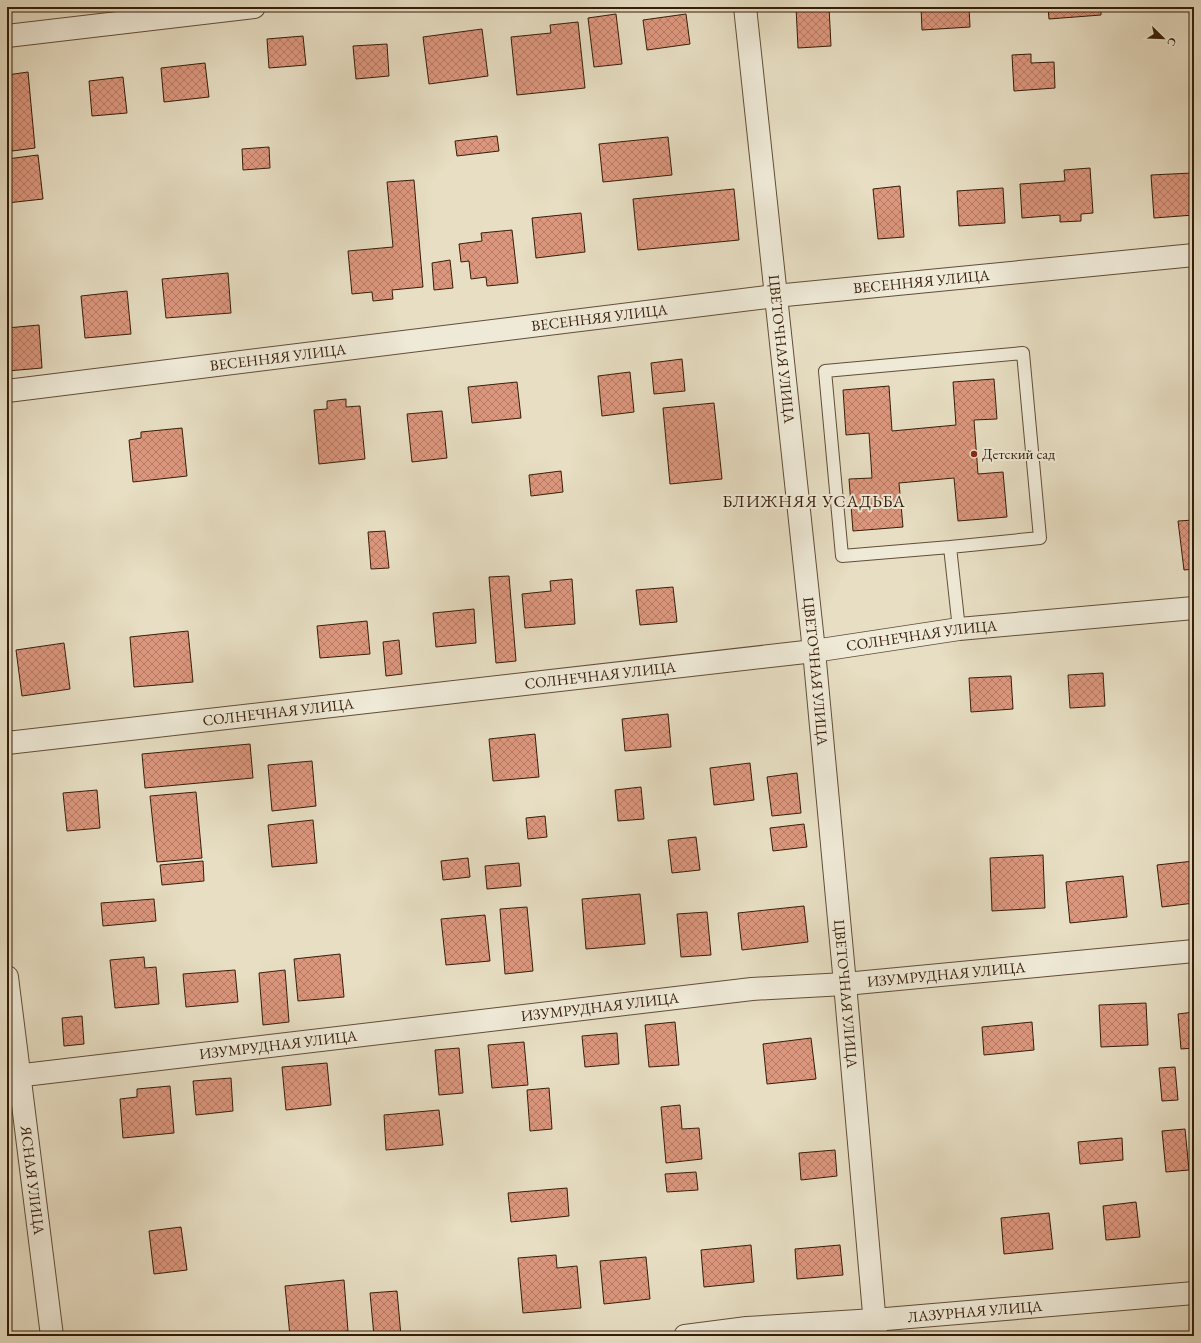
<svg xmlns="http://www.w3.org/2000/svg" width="1201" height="1343" font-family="'EB Garamond',serif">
<defs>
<pattern id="building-cross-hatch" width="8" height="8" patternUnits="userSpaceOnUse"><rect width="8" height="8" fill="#dd977e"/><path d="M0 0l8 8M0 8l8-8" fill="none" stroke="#b47b65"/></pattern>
</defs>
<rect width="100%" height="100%" fill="#e7dec3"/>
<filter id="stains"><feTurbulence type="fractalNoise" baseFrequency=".005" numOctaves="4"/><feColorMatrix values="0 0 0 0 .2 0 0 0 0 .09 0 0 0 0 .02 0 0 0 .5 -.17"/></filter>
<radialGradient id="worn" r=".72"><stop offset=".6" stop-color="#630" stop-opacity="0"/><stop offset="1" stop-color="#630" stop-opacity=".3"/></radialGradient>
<path fill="url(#building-cross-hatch)" stroke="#361d08" d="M796,7H829L831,46L798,48Z
M921,7H969L970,27L922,30Z
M1048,7H1101V15L1049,19Z
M616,14L622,64L594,67L588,18Z
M686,14L690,44L647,50L643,20Z
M578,22L585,88L517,95L511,37L551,33L550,25Z
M482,29L488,76L429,84L423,37Z
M303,36L306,65L269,68L267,39Z
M387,44L389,76L356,79L353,46Z
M1031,54V63L1054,62L1055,88L1014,91L1012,55Z
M205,63L209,97L164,102L161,68Z
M28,72L35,148L12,151L7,108V75Z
M123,77L127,113L92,116L89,81Z
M497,136L499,151L457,156L455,141Z
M668,137L672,175L603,182L599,144Z
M269,147L270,168L243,170L242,149Z
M38,155L43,199L7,203V159Z
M1090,168L1093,213L1081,214V221L1060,222V215L1022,218L1020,184L1065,181L1064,170Z
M1192,173L1194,215L1154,218L1151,175Z
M414,180L423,287L392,290L393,299L373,301L372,292L352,294L348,251L393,247L387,182Z
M900,186L904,237L878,239L873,189Z
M1003,188L1005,223L959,226L957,191Z
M734,189L739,240L638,250L633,199Z
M581,213L585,252L536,258L532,218Z
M512,230L518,283L487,286L486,277L471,279L469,261L461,262L459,244L482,241L481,233Z
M450,260L453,288L434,290L432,263Z
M228,273L231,313L166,318L162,279Z
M127,291L131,334L85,338L81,296Z
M39,325L42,368L7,371V328Z
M682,359L685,391L654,394L651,363Z
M630,372L634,412L602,416L598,376Z
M994,379L997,419L974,420L978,474L1003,472L1007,517L958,521L954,478L899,483L903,527L853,531L849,479L872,478L869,433L846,435L843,390L889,386L892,431L956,425L953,382Z
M517,382L521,418L472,423L468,387Z
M346,399V407L360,406L365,459L319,464L314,410L327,409V401Z
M714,403L722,479L670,484L663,408Z
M442,411L447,458L412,462L407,414Z
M182,428L187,476L133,482L129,440L141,438V432Z
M561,471L563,492L531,496L529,475Z
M1194,520V569L1184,570L1178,521Z
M385,531L389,568L371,569L368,532Z
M509,576L516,661L496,663L489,577Z
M572,579L575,624L525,628L522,594L551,591L550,581Z
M673,587L677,622L640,625L636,590Z
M474,609L476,643L436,647L433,613Z
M367,621L370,654L320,658L317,626Z
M188,631L193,682L134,687L130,637Z
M399,640L402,674L386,676L383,642Z
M64,643L70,689L22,696L16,650Z
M1103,673L1105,706L1070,708L1068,675Z
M1011,676L1013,709L971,712L969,678Z
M668,714L671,747L625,751L622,719Z
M535,734L539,777L493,781L489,739Z
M250,744L253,778L145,788L142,754Z
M312,761L316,806L272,811L268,765Z
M750,763L754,800L714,805L710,768Z
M797,773L801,813L772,816L767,777Z
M641,787L644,819L618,821L615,790Z
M97,790L100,828L67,831L63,793Z
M196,792L202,858L157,862L150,796Z
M545,816L547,837L528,839L526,818Z
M313,820L317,863L272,867L268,825Z
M804,824L807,847L773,851L770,828Z
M696,837L700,870L672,873L668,840Z
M1043,855L1045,908L992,911L990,858Z
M468,858L470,877L443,880L441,861Z
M203,861L204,881L162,885L160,865Z
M1194,861V903L1162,907L1157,865Z
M519,863L521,886L487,889L485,866Z
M1123,876L1127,917L1070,923L1066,882Z
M640,894L645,944L586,949L582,899Z
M154,899L156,921L103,926L101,903Z
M804,906L808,942L742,950L738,913Z
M527,907L533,971L505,974L500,909Z
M707,912L711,955L681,957L677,914Z
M485,915L490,961L446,965L441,919Z
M340,954L344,997L298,1001L294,959Z
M144,957L145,968L156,967L159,1004L115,1008L110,960Z
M235,970L238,1002L186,1007L183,974Z
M285,970L289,1022L263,1025L259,973Z
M1146,1003L1148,1045L1101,1047L1099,1005Z
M1194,1012V1048L1181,1049L1178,1014Z
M82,1016L84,1044L64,1046L62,1018Z
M675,1022L679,1065L649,1067L645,1025Z
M1032,1022L1034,1050L984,1055L982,1027Z
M617,1033L619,1064L585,1067L582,1036Z
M811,1038L816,1079L767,1084L763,1044Z
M524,1042L528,1085L492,1088L488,1045Z
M459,1048L463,1093L439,1095L435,1050Z
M327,1063L331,1105L286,1110L282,1067Z
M1175,1067L1178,1100L1162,1101L1159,1068Z
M231,1078L233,1111L196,1115L193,1081Z
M170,1086L174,1133L123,1138L120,1099L137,1097V1089Z
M549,1088L552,1129L530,1131L527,1090Z
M680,1105L682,1129L699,1128L702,1159L666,1163L661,1107Z
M439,1110L443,1145L386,1150L384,1115Z
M1185,1129L1189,1170L1166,1172L1162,1131Z
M1122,1138L1123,1160L1080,1164L1078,1142Z
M835,1150L837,1176L801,1180L799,1153Z
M696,1172L698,1190L667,1192L665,1174Z
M567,1188L569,1216L511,1222L508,1193Z
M1136,1202L1140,1237L1106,1240L1103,1206Z
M1049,1213L1053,1249L1004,1254L1001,1218Z
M181,1227L187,1270L154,1274L149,1231Z
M751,1245L754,1282L704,1287L701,1250Z
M840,1245L843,1275L797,1279L795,1249Z
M556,1255L557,1268L577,1266L581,1308L523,1313L518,1258Z
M646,1257L650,1299L604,1304L600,1261Z
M344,1280L348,1331L290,1336L285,1286Z
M397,1291L401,1336H374L370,1293Z
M7,1294L12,1336H7Z"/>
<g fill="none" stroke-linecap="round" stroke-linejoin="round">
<defs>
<path id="service" d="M950,547L842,556L825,371L1023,353L1040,538L950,547L959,629"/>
<g id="minor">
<path id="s1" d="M745,7L814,651L845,984L876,1336"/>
<path d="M7,36L254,7"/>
<path id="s2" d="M7,391L775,296L1194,255"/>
<path id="s3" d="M7,743L814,651L959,629L1194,608"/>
<path id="s4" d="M7,977L52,1336"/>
<path id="s5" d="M7,1077L752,989L845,984L1194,951"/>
<path id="s6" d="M685,1336L747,1328L874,1320L1194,1293"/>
</g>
</defs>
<use href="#service" stroke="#624d37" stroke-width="14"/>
<use href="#minor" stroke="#624d37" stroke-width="24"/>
<use href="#service" stroke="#efead8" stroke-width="12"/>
<use href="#minor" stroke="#efead8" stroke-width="22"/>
</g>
<circle fill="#8f2418" stroke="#efead8" stroke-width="1.5" cx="974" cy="454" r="4"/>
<g text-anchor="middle" stroke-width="4" stroke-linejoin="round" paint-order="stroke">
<g font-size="15" fill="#361d08" stroke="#efead8">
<text dy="5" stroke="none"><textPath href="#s2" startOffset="921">ВЕСЕННЯЯ УЛИЦА</textPath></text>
<text dy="5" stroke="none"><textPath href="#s2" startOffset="597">ВЕСЕННЯЯ УЛИЦА</textPath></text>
<text dy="5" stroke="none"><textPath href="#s1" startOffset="344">ЦВЕТОЧНАЯ УЛИЦА</textPath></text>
<text dy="5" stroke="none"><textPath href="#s2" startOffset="273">ВЕСЕННЯЯ УЛИЦА</textPath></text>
<text dy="5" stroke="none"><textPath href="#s3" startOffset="921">СОЛНЕЧНАЯ УЛИЦА</textPath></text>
<text dy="5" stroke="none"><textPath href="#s1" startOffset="668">ЦВЕТОЧНАЯ УЛИЦА</textPath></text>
<text dy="5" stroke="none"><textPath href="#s3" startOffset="597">СОЛНЕЧНАЯ УЛИЦА</textPath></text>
<text dy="5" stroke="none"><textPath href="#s3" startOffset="273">СОЛНЕЧНАЯ УЛИЦА</textPath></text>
<text dy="5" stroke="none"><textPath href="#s5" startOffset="945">ИЗУМРУДНАЯ УЛИЦА</textPath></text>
<text dy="5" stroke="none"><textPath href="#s1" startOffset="992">ЦВЕТОЧНАЯ УЛИЦА</textPath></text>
<text dy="5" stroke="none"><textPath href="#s5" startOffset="597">ИЗУМРУДНАЯ УЛИЦА</textPath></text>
<text dy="5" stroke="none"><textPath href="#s5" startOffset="273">ИЗУМРУДНАЯ УЛИЦА</textPath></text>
<text dy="5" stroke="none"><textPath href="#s4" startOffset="205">ЯСНАЯ УЛИЦА</textPath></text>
<text dy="5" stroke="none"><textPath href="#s6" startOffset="291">ЛАЗУРНАЯ УЛИЦА</textPath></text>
</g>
<g font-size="15" fill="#361d08" stroke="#efead8" text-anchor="start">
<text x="982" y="459">Детский сад</text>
</g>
<g font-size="17" letter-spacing="1" fill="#361d08" stroke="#efead8">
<text x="814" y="507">БЛИЖНЯЯ УСАДЬБА</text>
</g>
</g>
<rect width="1201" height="1343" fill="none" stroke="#e7dec3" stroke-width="24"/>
<rect x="8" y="8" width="1185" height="1327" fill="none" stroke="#361d08" stroke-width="2"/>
<rect x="12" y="12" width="1177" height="1319" fill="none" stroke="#361d08"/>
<g transform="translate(1163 38) rotate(113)" stroke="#efead8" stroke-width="3" paint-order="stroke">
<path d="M0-3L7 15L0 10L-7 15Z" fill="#361d08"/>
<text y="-6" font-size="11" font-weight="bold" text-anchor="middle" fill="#361d08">С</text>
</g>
<rect width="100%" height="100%" filter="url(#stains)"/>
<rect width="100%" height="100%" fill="url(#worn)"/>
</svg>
